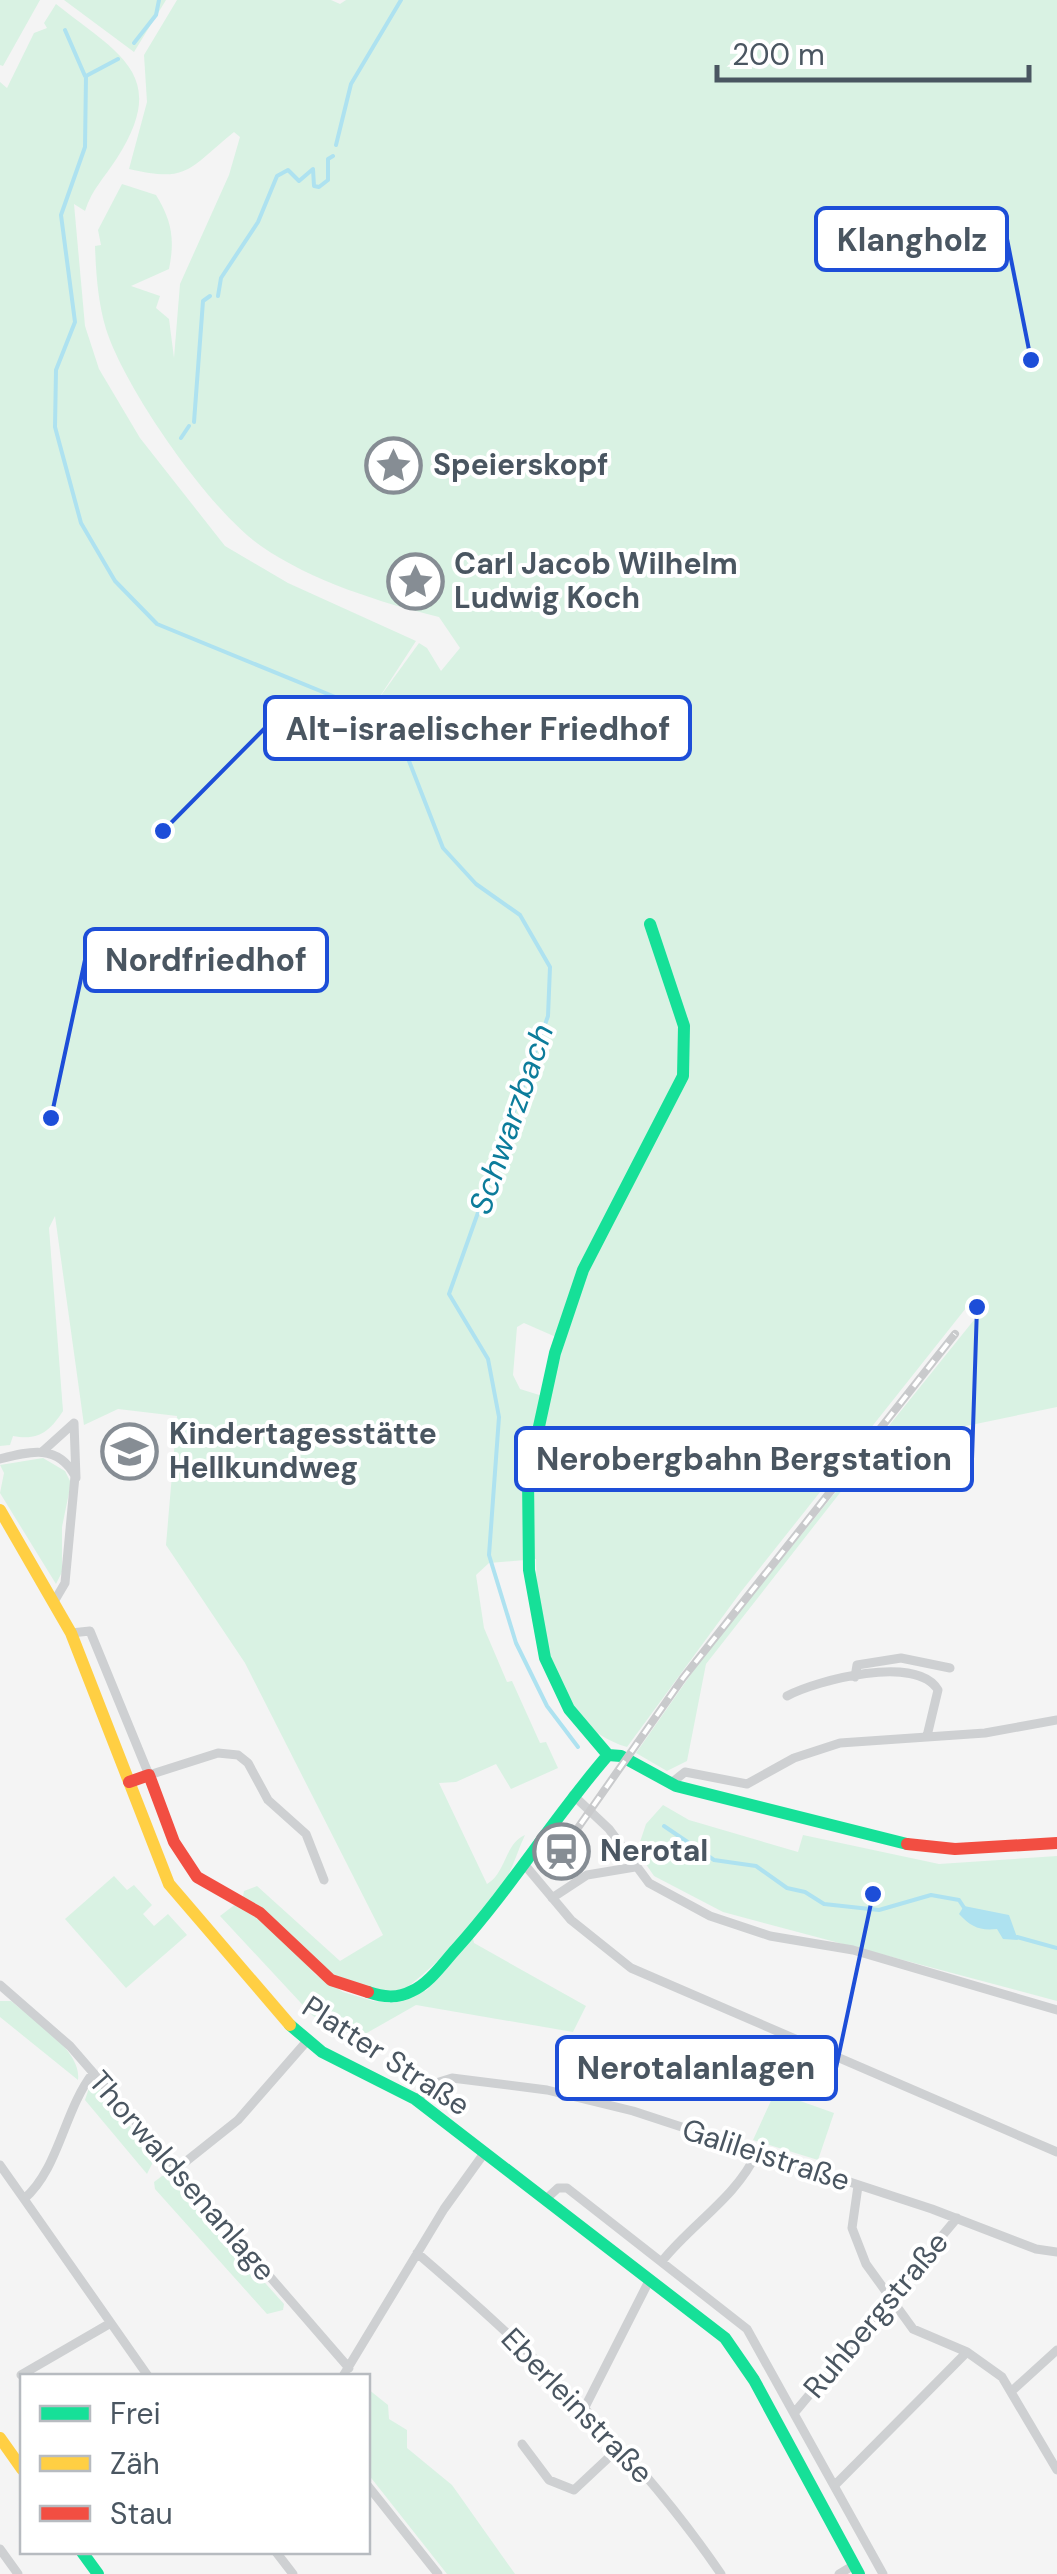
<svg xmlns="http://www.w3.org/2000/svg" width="1057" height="2574" font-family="'DM Sans',sans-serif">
<rect width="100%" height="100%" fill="#f4f4f4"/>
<path fill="#d9f2e3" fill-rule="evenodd" d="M0,0H40L3,66L0,65Z
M64,0H166L134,52Z
M177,0H331L340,4L346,0H1057V1407L942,1431L894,1466L887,1450L865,1456V1469L850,1480L706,1664L687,1761L667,1771L636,1753L703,1657L986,1305L976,1297L966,1308L740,1593L627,1747C550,1724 537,1628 536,1559L489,1563L476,1575L484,1628L507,1682L512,1681L540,1743L546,1742L558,1768L511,1789L496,1764L456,1782L439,1783L487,1884C506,1873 505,1843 525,1835C517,1852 512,1871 502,1887C481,1919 428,1975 396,1995L331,1975L243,1897L244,1891L257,1886L340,1961L383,1935L245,1663L166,1545L177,1416L118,1409L84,1425L55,1216L49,1228L63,1411C50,1431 39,1441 13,1436L10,1445L0,1446V82L7,88L34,33L47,28L44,23L56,4C117,53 171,74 117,158C105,177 92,189 85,211L74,204L85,326L99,369L140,438L225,546L288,583L416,641L377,701L419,643L427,648L441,671L460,648L439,617C382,603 311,581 261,546C210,511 125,389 106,329C98,302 96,274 95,246L101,245L98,230L122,184L156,195C172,221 175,239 169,269L131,286L160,296L156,308L169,319L174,358L180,284L229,175L240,137L234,132C188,169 189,183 129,169L147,102L144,55ZM524,1323L565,1341L549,1398L520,1389L513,1375L517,1327Z
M43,1458L65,1471L71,1483L62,1527V1572L56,1584L0,1493L4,1473L0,1465Z
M663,1805L689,1820L798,1852L803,1835L939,1864L1057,1856V2001L723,1912L654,1876L637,1851L646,1824Z
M114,1876L127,1890L134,1885L152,1905L143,1914L154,1926L168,1914L187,1935L126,1988L65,1919Z
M237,1903L269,1924L316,1975L343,1992L373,2001L394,2003L427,1990L472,1934L474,1943L586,2006L573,2032L416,2005L358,2038L313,2016L220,1916Z
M0,2001H11C32,2019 82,2050 78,2080L0,2017Z
M99,2087L155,2158L147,2174L85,2100L89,2088Z
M775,2092L834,2113L818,2160L753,2140Z
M162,2176L170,2177L284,2304L283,2310L267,2314L155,2189L154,2182Z
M368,2389L388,2405L389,2419L407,2430V2448L452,2485L515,2574H447L368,2474Z"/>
<path fill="#aee2f0" d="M964,1906L1009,1915L1018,1940L1003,1939L997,1929C980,1931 971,1927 959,1914Z"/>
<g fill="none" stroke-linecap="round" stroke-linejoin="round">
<path stroke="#aee2f0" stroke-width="4" d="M65,30L85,76
M134,43L156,15L159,0
M118,59L86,76L85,147L61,215L75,322L56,370L55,427L81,523L115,581L157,624L340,699L402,743L443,848L476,884L520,915L550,967L548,1016L449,1294L488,1359L499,1417L489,1555L516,1643L547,1706L578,1747
M336,145L351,84L401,0
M218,296L221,278L258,222L277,176L288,170L299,181L313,169L314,186L319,187L328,180V159L333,156
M194,422L203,301L210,296
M181,438L189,426
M664,1826L714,1860L756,1866L787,1888L805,1892L824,1904L879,1910L931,1895L959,1900L965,1909
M1017,1937L1057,1948"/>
<path stroke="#ced0d2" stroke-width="9" d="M43,1451L74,1423L76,1478
M0,1459C30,1451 58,1444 75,1476L65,1583L55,1600
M71,1633L90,1631L149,1775L218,1753L238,1755L248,1763L268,1800L306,1834L324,1880
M855,1677L857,1665L901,1658L950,1668
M787,1696C817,1680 917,1654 938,1690L927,1736
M670,1784L685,1772L747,1784L794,1758L840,1743L985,1733L1057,1720
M573,1795L609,1829L649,1883L710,1916L770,1936L853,1950L1057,2010
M524,1864L571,1920L631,1968L1057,2152
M552,1898L587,1875L635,1867
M0,1985L70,2046L349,2368
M93,2073C64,2110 59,2169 24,2199L148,2376
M416,2100L436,2083L452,2078L547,2090L633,2111L932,2209L1036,2249L1057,2252
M0,2165L24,2199
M174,2171L238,2120L307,2041
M858,2186L852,2228L866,2264L913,2329L967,2352L1002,2377L1057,2470
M546,2199L558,2188H567L747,2329L883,2574
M417,2253C530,2350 637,2451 721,2574
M663,2260C692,2224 737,2196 756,2154
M21,2375L109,2324
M343,2376L444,2209L485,2152
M1013,2390L1057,2350
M585,2407L650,2279
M795,2412L957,2218
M522,2444L549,2480L574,2490L621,2446
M835,2485L967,2352
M368,2486L438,2574
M0,2549L18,2574
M276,2552L293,2574
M839,2574L854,2565"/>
<path stroke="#16e098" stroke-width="12" d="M608,1755L569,1709L545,1658L529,1570L528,1477L555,1353L583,1270L683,1076L684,1026L650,924
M368,1992C383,1997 397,1999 412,1991C429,1984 444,1962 456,1949C512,1887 554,1817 608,1755L621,1756L676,1786L907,1844
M290,2025L322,2052L415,2099L725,2338L754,2380L859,2574
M82,2552L98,2574"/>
<path stroke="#ffcf43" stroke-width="12" d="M0,1510L71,1633L169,1884L290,2025
M0,2438L22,2469"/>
<path stroke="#f24e42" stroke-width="12" d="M129,1782L149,1775L174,1842L197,1877L260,1913L331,1980L368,1992
M907,1844L955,1849L1057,1843"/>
<defs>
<path id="rail" d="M568,1842L683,1678L955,1334"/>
</defs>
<use href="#rail" stroke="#c9cacc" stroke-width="8"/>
<use href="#rail" stroke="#fff" stroke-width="4" stroke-dasharray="11" stroke-linecap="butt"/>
</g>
<defs>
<symbol id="sight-ring" viewBox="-11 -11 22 22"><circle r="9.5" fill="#fff" stroke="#868d94" stroke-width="1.5"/><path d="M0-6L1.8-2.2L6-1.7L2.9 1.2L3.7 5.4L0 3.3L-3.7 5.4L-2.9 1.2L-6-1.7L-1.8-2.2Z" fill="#868d94"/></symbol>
<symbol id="school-ring" viewBox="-11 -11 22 22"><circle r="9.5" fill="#fff" stroke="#868d94" stroke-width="1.5"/><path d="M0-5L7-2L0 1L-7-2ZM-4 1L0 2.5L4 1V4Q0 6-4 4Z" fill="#868d94"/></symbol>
<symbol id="station-ring" viewBox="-11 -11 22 22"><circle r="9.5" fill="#fff" stroke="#868d94" stroke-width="1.5"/><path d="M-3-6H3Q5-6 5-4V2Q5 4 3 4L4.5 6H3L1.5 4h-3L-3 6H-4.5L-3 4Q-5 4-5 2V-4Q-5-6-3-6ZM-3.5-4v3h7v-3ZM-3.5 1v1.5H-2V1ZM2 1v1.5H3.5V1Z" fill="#868d94"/></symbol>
</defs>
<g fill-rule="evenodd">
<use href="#sight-ring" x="362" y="434" width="63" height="63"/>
<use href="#sight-ring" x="384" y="550" width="63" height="63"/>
<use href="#school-ring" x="98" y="1420" width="63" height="63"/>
<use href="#station-ring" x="530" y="1820" width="63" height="63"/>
</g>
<g text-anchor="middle" stroke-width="8" stroke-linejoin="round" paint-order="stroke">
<g font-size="30" font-weight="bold" fill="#4a5661" stroke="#fff" text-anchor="start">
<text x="433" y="475">Speierskopf</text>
<text x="454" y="574">Carl Jacob Wilhelm<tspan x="454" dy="34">Ludwig Koch</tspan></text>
<text x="169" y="1444">Kindertagesstätte<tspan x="169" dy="34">Hellkundweg</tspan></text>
<text x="600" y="1861">Nerotal</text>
</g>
<g font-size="30" fill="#4a5661" stroke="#fff">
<text transform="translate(386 2056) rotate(33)" y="10">Platter Straße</text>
<text transform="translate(766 2155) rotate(18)" y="10">Galileistraße</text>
<text transform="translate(182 2176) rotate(49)" y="10">Thorwaldsenanlage</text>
<text transform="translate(876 2315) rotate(-50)" y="10">Ruhbergstraße</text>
<text transform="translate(577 2406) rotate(46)" y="10">Eberleinstraße</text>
</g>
<g font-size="32" font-style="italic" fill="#0c7c9b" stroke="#fff">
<text transform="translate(511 1119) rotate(-71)" y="11">Schwarzbach</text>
</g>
</g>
<path fill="none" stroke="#1d4ed8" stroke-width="4" d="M1031 360L1007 239M163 831L265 728M51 1118L85 960M977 1307L972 1459M873 1894L836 2068"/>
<g fill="#1d4ed8" stroke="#fff" stroke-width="4">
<circle cx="1031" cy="360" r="10"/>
<circle cx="163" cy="831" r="10"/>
<circle cx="51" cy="1118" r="10"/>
<circle cx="977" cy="1307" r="10"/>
<circle cx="873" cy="1894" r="10"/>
</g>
<g fill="#fff" stroke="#1d4ed8" stroke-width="4">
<rect x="816" y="208" width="191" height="62" rx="10"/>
<rect x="265" y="697" width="425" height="62" rx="10"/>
<rect x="85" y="929" width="242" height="62" rx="10"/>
<rect x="516" y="1428" width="456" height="62" rx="10"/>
<rect x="557" y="2037" width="279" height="62" rx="10"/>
</g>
<g font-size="32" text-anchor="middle" font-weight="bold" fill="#4a5661">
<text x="912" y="251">Klangholz</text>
<text x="478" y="740">Alt-israelischer Friedhof</text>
<text x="206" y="971">Nordfriedhof</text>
<text x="744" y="1470">Nerobergbahn Bergstation</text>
<text x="696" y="2079">Nerotalanlagen</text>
</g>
<rect x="20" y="2374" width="350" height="180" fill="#ffffff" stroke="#b7bbc0" stroke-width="2.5"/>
<rect x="40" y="2406" width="50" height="15" fill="#16e098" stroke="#b7bbc0" stroke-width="2.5"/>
<text x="110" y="2424" font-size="30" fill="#4a5661">Frei</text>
<rect x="40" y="2456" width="50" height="15" fill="#ffcf43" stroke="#b7bbc0" stroke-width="2.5"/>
<text x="110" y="2474" font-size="30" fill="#4a5661">Zäh</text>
<rect x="40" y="2506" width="50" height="15" fill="#f24e42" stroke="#b7bbc0" stroke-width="2.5"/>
<text x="110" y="2524" font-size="30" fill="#4a5661">Stau</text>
<path d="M717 65v15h312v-15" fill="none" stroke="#4a5661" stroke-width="5"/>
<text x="732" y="65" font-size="30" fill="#4a5661" stroke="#ffffff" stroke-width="8" paint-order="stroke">200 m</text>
</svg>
